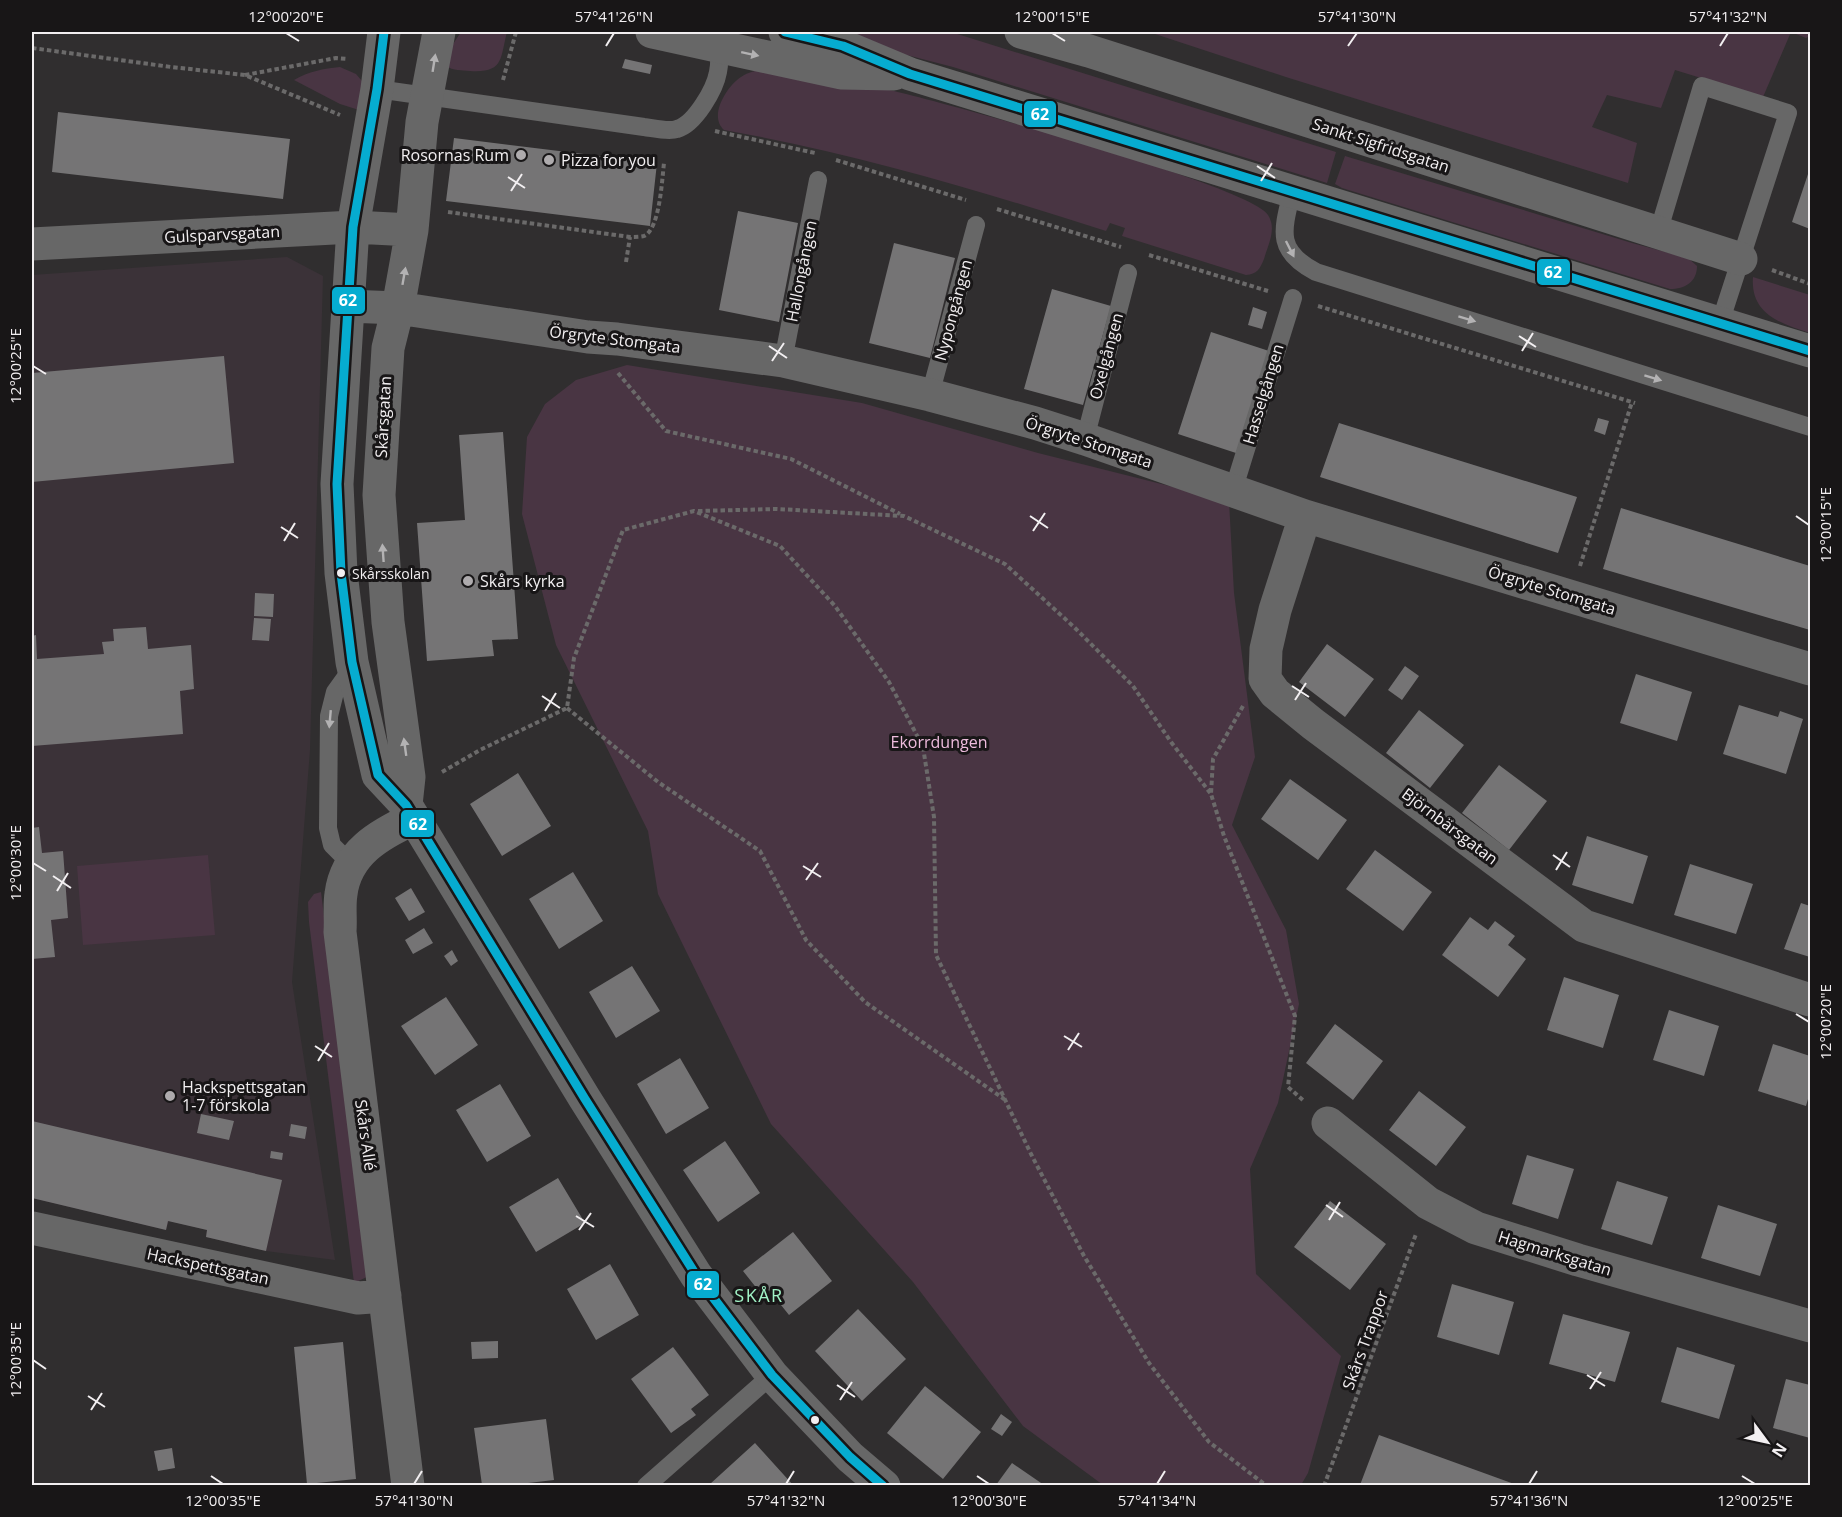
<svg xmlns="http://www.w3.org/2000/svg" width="1842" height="1517" font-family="'Open Sans',sans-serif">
<rect width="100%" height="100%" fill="#302e2f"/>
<path fill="#3b3238" d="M287,257L323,276L310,750L292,982L335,1260L266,1251L206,1237L207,1230L169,1221L166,1230L32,1198V275Z"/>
<path fill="#493543" d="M461,32H507C500,59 504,73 470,71C462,70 453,71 446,66L453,44Z
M818,32H951L1336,152L1327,183L953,67Z
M1149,32H1810V36L1806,38L1791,32L1763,97L1675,70L1661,108L1607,95L1592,127L1637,143L1628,183L1289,78Z
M340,67L356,74L362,81L359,110L340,104L294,80C309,71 323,69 340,67Z
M769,69C810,76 853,81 894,91C945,103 1250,186 1268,215C1277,229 1268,245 1264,259C1260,269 1257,274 1246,275L1122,236L1125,228L1110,223L1106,231C981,191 854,153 724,130C708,116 727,86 741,77C750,71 759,70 769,69Z
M1345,156L1632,243L1688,258L1697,266C1697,282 1685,289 1670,289L1342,188L1335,184Z
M1753,277L1810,295V333C1781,324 1750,314 1753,277Z
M627,365L862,403L1038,453L1229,501L1234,593L1255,757L1232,825L1286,930L1299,1004L1278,1103L1250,1169L1256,1274L1341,1356L1308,1473L1301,1485L1105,1486L1099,1482L1023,1426L913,1282L771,1124L658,894L648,831L556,645L522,514L527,437L545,404L576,380Z
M208,855L215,935L83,945L77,866Z
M321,892L369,1276L354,1283L309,922L308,902L314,894Z"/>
<path fill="#757475" d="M625,59L652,65L650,74L622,68Z
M58,112L290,139L283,199L52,172Z
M454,138L657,163L650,226L446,201Z
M1810,168V229L1792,222Z
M738,211L798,223L779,322L719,310Z
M894,243L955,258L930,358L869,343Z
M1052,289L1111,306L1083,405L1024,389Z
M1253,307L1267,312L1262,329L1248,325Z
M1211,332L1269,351L1236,453L1178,434Z
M224,356L234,463L32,482V373Z
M1598,418L1609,421L1605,435L1594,431Z
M1339,423L1577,497L1558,553L1320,477Z
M503,432L518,639L492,640L494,656L427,661L417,523L465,520L459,435Z
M1621,508L1810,566V630L1603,569Z
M255,593L274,594L273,617L254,616Z
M254,618L271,619L269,641L252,640Z
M146,627L148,649L191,645L194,689L180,691L183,734L32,746V636L36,635L37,659L104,654L102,642L114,641L113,629Z
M1327,644L1374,679L1345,717L1299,682Z
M1405,666L1419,676L1402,700L1388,690Z
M1636,674L1692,692L1677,741L1620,723Z
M1739,705L1778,717L1780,711L1803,719L1786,774L1723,754Z
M1419,710L1464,745L1430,788L1386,753Z
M1499,765L1547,801L1509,850L1462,813Z
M518,773L551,826L502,856L470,804Z
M1290,779L1347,820L1318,860L1261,819Z
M39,827L42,853L63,851L68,918L51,920L55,957L32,959V828Z
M1587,836L1648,856L1633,904L1572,885Z
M1375,850L1432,892L1403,931L1346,889Z
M1690,864L1753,884L1736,934L1674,915Z
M573,872L603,921L559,949L529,899Z
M411,888L425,912L409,921L395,898Z
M1801,903L1810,906V957L1784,949Z
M1470,917L1488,930L1495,921L1515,936L1508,945L1526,959L1498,997L1442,955Z
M424,928L433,943L413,954L405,940Z
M452,950L458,961L451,966L444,956Z
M632,966L660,1011L616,1038L589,992Z
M1564,977L1619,995L1603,1048L1547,1030Z
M446,997L478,1045L435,1075L401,1026Z
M1669,1010L1719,1026L1704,1076L1653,1060Z
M1335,1024L1383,1061L1353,1100L1306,1063Z
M1773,1044L1810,1056V1092L1806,1106L1758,1091Z
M680,1058L709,1108L666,1134L637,1084Z
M500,1084L531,1136L487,1162L456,1110Z
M1419,1091L1466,1127L1436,1166L1389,1130Z
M201,1114L234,1121L229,1140L197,1133Z
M32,1121L282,1180L266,1251L206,1237L207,1230L168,1221L166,1230L32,1198Z
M291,1124L307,1127L305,1139L289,1136Z
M725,1141L760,1193L718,1222L683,1170Z
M271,1151L283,1153L282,1160L270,1158Z
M1527,1155L1574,1169L1558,1219L1512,1204Z
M558,1178L585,1223L536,1252L509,1207Z
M1617,1181L1668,1197L1652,1245L1601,1229Z
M1330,1201L1386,1244L1350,1290L1294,1247Z
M1718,1205L1777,1224L1760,1276L1701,1258Z
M793,1232L832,1281L789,1315L769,1290L762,1295L743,1271Z
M610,1264L639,1315L596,1340L567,1289Z
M1452,1284L1514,1302L1499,1355L1437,1337Z
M858,1309L906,1359L862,1401L815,1351Z
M1563,1314L1630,1332L1615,1382L1549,1364Z
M498,1341V1358L472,1359L471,1342Z
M343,1342L356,1479L307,1484L294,1347Z
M673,1347L709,1395L691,1409L696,1415L671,1433L631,1379Z
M1677,1347L1735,1365L1719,1419L1661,1402Z
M1786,1379L1810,1385V1438L1773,1428Z
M925,1386L981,1432L943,1479L887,1433Z
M1001,1414L1012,1422L1002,1436L991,1429Z
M546,1419L554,1480L511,1485H482L474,1428Z
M1379,1435L1517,1485H1360Z
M755,1443L793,1485H711L710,1484Z
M172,1448L175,1468L158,1471L154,1451Z
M1012,1463L1044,1485H996Z"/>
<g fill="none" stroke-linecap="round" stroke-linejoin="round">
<path stroke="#6b6a6a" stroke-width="4" stroke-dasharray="4.5 3" stroke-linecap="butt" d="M32,48L171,67L245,75L340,115
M245,75L336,58L348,59
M503,80L516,32
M715,131L815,153
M836,160L966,200
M997,209L1121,247
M448,212L630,237C635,237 640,237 644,236C660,229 662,179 664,163
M1149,255L1268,291
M626,262L630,237
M1772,270L1810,284
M1318,306L1635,403
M618,373L666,431L791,459L900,514
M698,511L777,509L904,516L1005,564L1074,627L1133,686L1171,742L1211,794
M1580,566L1632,402
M1243,706L1213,759L1211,794L1224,836L1295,1016L1288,1087L1305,1102
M567,708L658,782L760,851L806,940L865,1002L1004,1099
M442,772L480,750L567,708L574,658L623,530L694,511L780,546L835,606L889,682L923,747L934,817L936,955L1031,1154L1084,1256L1149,1363L1209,1442L1267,1486
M1324,1486L1416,1234"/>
<path stroke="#676767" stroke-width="18" d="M377,89L644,127C653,128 668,132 677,129C695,124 715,89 718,72C720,62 719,49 716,39
M1292,192C1282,232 1276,251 1316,272L1810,427
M1658,233L1702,86L1788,113L1720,323
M783,361L818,180
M930,395L976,225
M1085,439L1128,273
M1233,491L1293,298
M351,864L332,845L328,828L329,716L335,692L353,667
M646,1486L772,1375"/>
<path stroke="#676767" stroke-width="33" d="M384,32L377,89L353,227L337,484L341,573L352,662L378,775L406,805L585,1099L696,1275L772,1375L850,1457L884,1486
M1021,32L1089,51L1741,259
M32,244L353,227L412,230
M347,306L398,308L588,337L617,339L783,361L930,395L1035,423L1085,439L1305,516L1810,669
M1305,516L1275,610L1266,649L1265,679L1275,693L1313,724L1584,926L1810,1000
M406,805L409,777L388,622L379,495L388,348L398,308L412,230L422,122L439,32
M1328,1123L1428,1203L1476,1228L1578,1260L1810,1326
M32,1228L358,1298L385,1296
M408,1486L340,932C341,919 339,906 341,894C346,853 380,834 413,819"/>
<path stroke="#676767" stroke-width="33" d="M652,32L841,73L894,74
M785,32L843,46L910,74L1810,351"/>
<defs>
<path id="bus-1" d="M384,32L377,89L353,227L337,484L341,573L352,662L378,775L406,805L585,1099L696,1275L772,1375L850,1457L883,1486
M785,32L843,46L910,74L1810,351"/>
</defs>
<use href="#bus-1" stroke="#181617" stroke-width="14"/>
<use href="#bus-1" stroke="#06acd0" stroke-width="9"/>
</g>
<defs><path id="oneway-solid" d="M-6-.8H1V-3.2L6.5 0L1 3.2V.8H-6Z" transform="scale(1.5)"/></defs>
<g fill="#b3b2b3">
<use href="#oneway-solid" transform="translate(750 54) rotate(12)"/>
<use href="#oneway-solid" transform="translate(434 63) rotate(-81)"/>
<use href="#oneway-solid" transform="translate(1290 249) rotate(63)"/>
<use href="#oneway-solid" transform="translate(404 276) rotate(-80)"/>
<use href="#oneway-solid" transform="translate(1467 319) rotate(17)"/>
<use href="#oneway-solid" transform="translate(1653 378) rotate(17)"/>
<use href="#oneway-solid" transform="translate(383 553) rotate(-94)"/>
<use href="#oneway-solid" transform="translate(330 719) rotate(95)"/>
<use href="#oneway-solid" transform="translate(405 747) rotate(-98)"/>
</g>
<path fill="none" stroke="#f2eff1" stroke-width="2" d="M286,33L299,41M1052,33L1065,41M606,46L614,33M1348,46L1357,33M1720,46L1728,33M1257,166L1275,178M508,177L525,188M1261,181L1272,163M511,191L522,174M1519,336L1536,347M769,346L787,358M1522,351L1533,333M772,361L784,343M33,366L46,374M1030,516L1048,528M1796,516L1809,525M281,527L298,538M1033,531L1045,513M284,541L295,523M1292,686L1309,697M542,696L560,708M1295,700L1306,683M545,711L556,693M1553,855L1570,867M33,863L46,871M803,866L821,877M1556,870L1567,852M53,876L71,888M806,880L818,863M57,891L68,873M1796,1014L1809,1022M1064,1036L1082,1047M315,1046L332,1057M1068,1050L1079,1033M318,1061L329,1043M1326,1205L1343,1217M576,1216L594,1227M1329,1220L1340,1202M579,1230L591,1213M33,1360L46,1369M1587,1375L1605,1386M837,1385L855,1397M1590,1389L1601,1372M88,1396L105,1407M840,1400L852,1382M91,1410L102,1393M211,1476L223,1484M977,1476L989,1484M1742,1476L1755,1484M414,1484L422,1471M786,1484L794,1471M1157,1484L1165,1471M1529,1484L1537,1471"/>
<g fill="#aeabad" stroke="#181617" stroke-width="2">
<circle cx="521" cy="155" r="6"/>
<circle cx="549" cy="160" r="6"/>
<circle cx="468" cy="581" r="6"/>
<circle cx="170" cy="1096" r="6"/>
</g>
<g fill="#f2eff1" stroke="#181617" stroke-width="2">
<circle cx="341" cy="573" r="5"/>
<circle cx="815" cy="1420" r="5"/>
</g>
<g text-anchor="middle" stroke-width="6" stroke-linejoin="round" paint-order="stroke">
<g font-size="14" fill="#f2eff1" stroke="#181617" text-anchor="start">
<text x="352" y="579">Skårsskolan</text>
</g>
<g font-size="16" fill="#f2eff1" stroke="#181617">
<text transform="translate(1381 145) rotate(18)" y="6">Sankt Sigfridsgatan</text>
<text transform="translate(222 234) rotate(-3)" y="6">Gulsparvsgatan</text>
<text transform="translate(801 271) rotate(-79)" y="6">Hallongången</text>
<text transform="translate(953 310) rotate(-75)" y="6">Nypongången</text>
<text transform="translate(615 339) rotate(7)" y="6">Örgryte Stomgata</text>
<text transform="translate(1106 356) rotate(-75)" y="6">Oxelgången</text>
<text transform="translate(1263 394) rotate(-73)" y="6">Hasselgången</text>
<text transform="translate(383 417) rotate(-87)" y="6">Skårsgatan</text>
<text transform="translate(1089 442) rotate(18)" y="6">Örgryte Stomgata</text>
<text transform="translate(1552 590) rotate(17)" y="6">Örgryte Stomgata</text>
<text transform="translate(1450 826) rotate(37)" y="6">Björnbärsgatan</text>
<text transform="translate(366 1135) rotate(82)" y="6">Skårs Allé</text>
<text transform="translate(1555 1253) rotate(17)" y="6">Hagmarksgatan</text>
<text transform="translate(208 1266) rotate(12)" y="6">Hackspettsgatan</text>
<text transform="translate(1365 1340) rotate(-70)" y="6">Skårs Trappor</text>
</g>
<g font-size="16" fill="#f2eff1" stroke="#181617" text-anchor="start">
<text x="509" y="161" text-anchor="end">Rosornas Rum</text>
<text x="561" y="166">Pizza for you</text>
<text x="480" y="587">Skårs kyrka</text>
<text x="182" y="1093">Hackspettsgatan<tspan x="182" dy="18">1-7 förskola</tspan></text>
</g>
<g font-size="16" fill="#eebcdd" stroke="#181617">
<text x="939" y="748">Ekorrdungen</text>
</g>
<g font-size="18" letter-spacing="1.5" fill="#a1f2c6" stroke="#181617">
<text x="759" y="1302">SKÅR</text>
</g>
</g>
<g stroke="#181617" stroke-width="2">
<rect x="1023" y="100" width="34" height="28" rx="6" fill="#06acd0"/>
<rect x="1536" y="258" width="35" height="28" rx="6" fill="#06acd0"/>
<rect x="331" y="286" width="35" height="29" rx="6" fill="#06acd0"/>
<rect x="400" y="809" width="35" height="29" rx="6" fill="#06acd0"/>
<rect x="686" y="1270" width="34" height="29" rx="6" fill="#06acd0"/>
</g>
<g font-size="16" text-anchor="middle" font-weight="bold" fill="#fff">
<text x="1040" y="120">62</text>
<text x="1553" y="278">62</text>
<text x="348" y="306">62</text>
<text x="418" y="830">62</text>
<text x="703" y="1290">62</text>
</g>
<rect width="1842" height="1517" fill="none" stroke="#181617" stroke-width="66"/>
<g transform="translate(1767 1442) rotate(123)" stroke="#181617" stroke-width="4.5" paint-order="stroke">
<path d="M0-4.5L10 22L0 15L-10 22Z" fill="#f2eff1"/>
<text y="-9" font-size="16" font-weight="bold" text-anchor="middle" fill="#f2eff1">N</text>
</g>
<rect x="33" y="33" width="1776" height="1451" fill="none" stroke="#f2eff1" stroke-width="2"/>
<g font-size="15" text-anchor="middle" fill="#f2eff1">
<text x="286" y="22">12°00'20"E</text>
<text x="614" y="22">57°41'26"N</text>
<text x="1052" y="22">12°00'15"E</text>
<text x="1357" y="22">57°41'30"N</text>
<text x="1728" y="22">57°41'32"N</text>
<text transform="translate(16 366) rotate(-90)" y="5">12°00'25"E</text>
<text transform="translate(1826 525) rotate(-90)" y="5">12°00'15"E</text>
<text transform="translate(16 863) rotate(-90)" y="5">12°00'30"E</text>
<text transform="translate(1826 1022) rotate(-90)" y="5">12°00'20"E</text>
<text transform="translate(16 1360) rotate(-90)" y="5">12°00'35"E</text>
<text x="223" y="1506">12°00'35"E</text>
<text x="414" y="1506">57°41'30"N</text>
<text x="786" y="1506">57°41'32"N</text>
<text x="989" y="1506">12°00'30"E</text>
<text x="1157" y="1506">57°41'34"N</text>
<text x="1529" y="1506">57°41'36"N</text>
<text x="1755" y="1506">12°00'25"E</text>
</g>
</svg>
